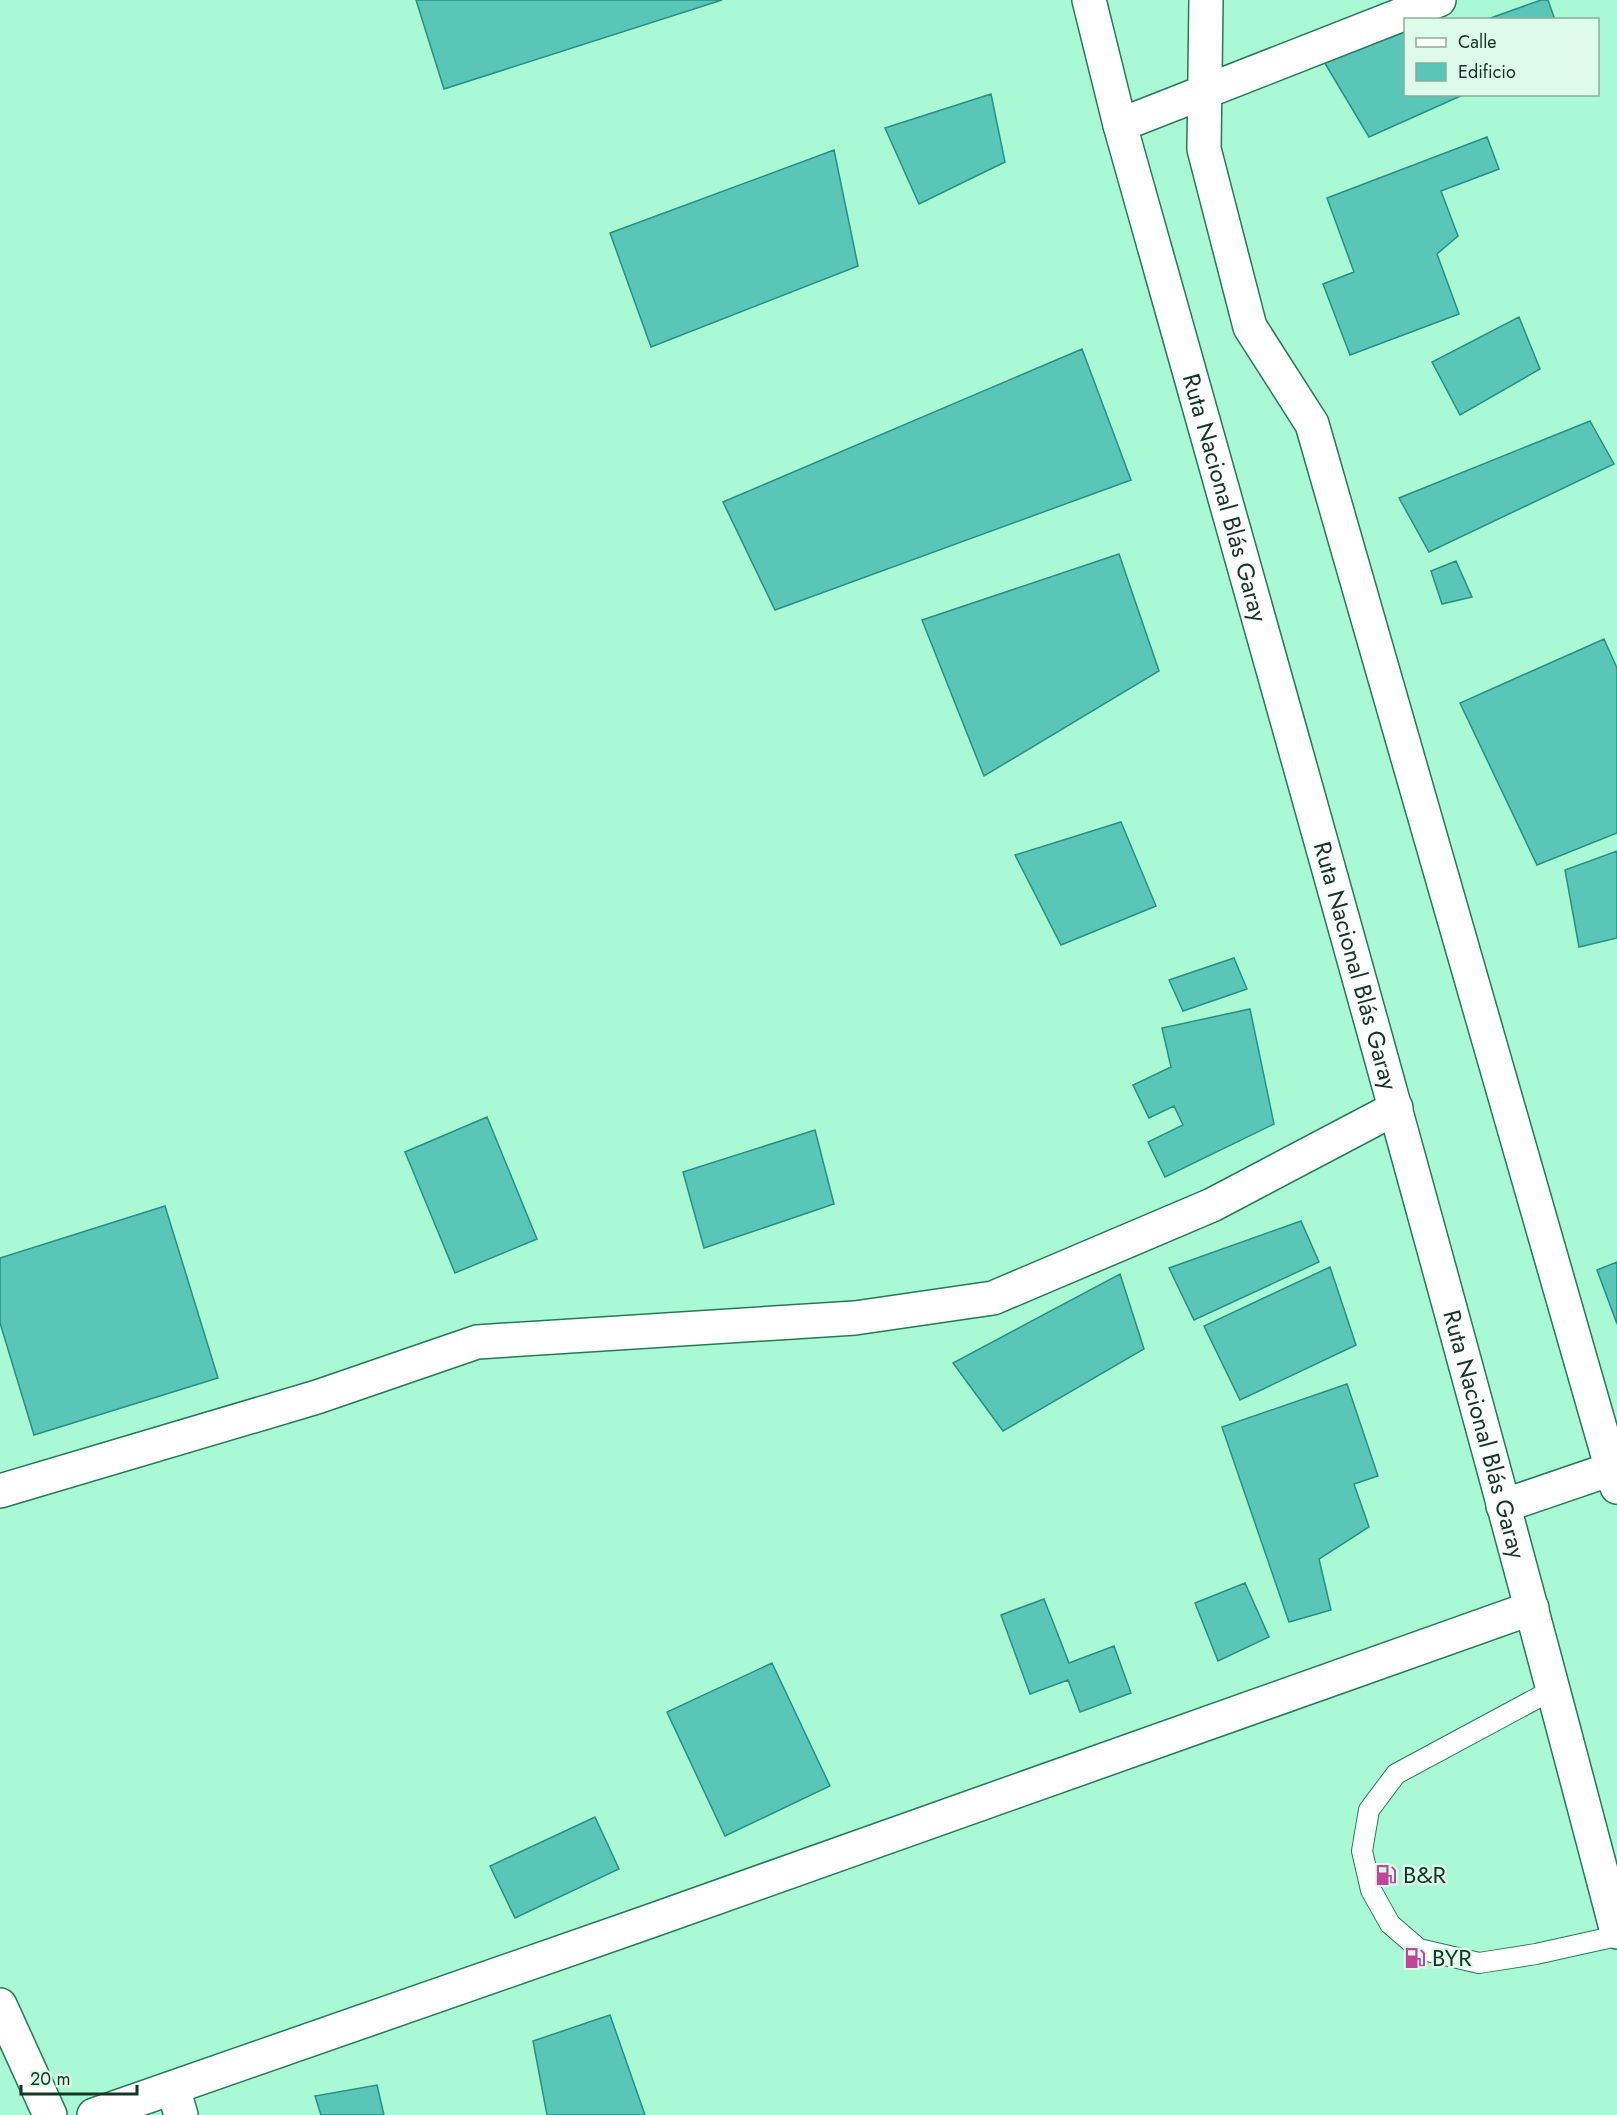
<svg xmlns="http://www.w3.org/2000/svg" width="1617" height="2115" font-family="Jost,sans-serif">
<rect width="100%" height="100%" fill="#a9fad4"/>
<path fill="#5ac6b7" stroke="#259184" stroke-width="1.5" d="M416,0H722L444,89Z
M1541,0H1548L1555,20H1485Z
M1406,25V94H1465L1369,137L1323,60Z
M991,94L1005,162L919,204L885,128Z
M1487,137L1499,169L1441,191L1458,236L1437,254L1459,314L1350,355L1323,284L1354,272L1327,198Z
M834,150L858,266L651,347L610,233Z
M1519,317L1540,369L1460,415L1432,362Z
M1082,349L1131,480L775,610L723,502Z
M1590,421L1614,464L1429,552L1399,498Z
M1119,554L1159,671L984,776L922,620Z
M1456,561L1472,597L1442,604L1431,571Z
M1604,639L1617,668V833L1537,865L1460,703Z
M1121,822L1156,906L1061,945L1015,855Z
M1617,851V938L1579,947L1565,870Z
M1234,958L1247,989L1183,1011L1169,980Z
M1250,1009L1274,1124L1165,1177L1148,1142L1183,1125L1174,1106L1149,1118L1133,1085L1171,1067L1162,1028Z
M487,1117L537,1239L455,1273L405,1152Z
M815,1130L834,1204L704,1248L683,1172Z
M165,1206L218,1378L34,1435L0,1323V1258Z
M1301,1221L1319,1262L1194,1320L1169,1268Z
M1617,1262V1324L1597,1270Z
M1330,1267L1356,1345L1240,1400L1204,1326Z
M1120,1274L1144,1349L1003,1431L953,1363Z
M1347,1384L1378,1476L1354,1484L1369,1527L1319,1559L1331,1610L1289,1622L1222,1427Z
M1245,1583L1269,1637L1218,1661L1195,1603Z
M1044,1599L1069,1663L1114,1646L1131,1693L1080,1712L1068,1680L1030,1694L1001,1615Z
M772,1663L830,1786L725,1836L667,1712Z
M595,1817L619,1869L515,1918L490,1866Z
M610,2015L645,2115H547L533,2041Z
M377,2085L384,2115H321L315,2096Z"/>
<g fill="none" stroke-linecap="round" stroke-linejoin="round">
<defs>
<path id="service" d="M1554,1689L1396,1774L1369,1810L1362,1851L1371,1890L1390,1924L1419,1949L1479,1963L1536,1954L1617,1936"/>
<path id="minor" d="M1206,0L1204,149L1250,327L1312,424L1617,1487
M1120,125L1439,0
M0,1491L317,1397L477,1342L855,1318L993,1298L1212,1205L1396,1108
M1503,1506L1617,1467
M0,2005L50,2115
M173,2088L181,2115
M94,2115L642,1924L1532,1608"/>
<g id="trunk">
<path id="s1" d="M1089,0L1120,125C1289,726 1459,1327 1617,1932"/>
</g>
</defs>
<use href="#service" stroke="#257959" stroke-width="22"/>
<use href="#minor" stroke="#257959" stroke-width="36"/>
<use href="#trunk" stroke="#257959" stroke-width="36"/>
<use href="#service" stroke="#fff" stroke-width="20"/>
<use href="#minor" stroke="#fff" stroke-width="33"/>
<use href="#trunk" stroke="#fff" stroke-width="33"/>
</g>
<defs>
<symbol id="fuel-bare" viewBox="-9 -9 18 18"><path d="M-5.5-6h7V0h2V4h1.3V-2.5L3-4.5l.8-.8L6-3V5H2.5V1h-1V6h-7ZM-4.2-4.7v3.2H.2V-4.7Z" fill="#c14697" stroke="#dcfbeb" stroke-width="2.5" paint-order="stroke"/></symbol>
</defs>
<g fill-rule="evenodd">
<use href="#fuel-bare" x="1371" y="1860" width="30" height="30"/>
<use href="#fuel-bare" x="1400" y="1943" width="30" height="30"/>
</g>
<g text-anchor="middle" stroke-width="5" stroke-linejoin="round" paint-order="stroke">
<g font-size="24" fill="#143527" stroke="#dcfbeb">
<text dy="8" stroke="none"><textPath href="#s1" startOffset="516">Ruta Nacional Blás Garay</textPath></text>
<text dy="8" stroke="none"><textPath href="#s1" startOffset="1002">Ruta Nacional Blás Garay</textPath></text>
<text dy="8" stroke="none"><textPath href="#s1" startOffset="1488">Ruta Nacional Blás Garay</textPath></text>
</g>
<g font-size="24" fill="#143527" stroke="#dcfbeb" text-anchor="start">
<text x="1403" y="1883">B&amp;R</text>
<text x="1432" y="1966">BYR</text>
</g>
</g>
<rect x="1404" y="18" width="195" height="78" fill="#dcfbeb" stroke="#8cac9d" stroke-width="1.5"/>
<rect x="1416" y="38" width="30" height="9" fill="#ffffff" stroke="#8cac9d" stroke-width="1.5"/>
<text x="1458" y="48" font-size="18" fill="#143527">Calle</text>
<rect x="1416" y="63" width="30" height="18" fill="#5ac6b7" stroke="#8cac9d" stroke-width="1.5"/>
<text x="1458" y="78" font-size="18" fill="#143527">Edificio</text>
<path d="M21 2085v9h116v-9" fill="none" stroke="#143527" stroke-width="3"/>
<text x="30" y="2085" font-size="18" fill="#143527" stroke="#dcfbeb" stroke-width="4.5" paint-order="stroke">20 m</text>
</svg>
